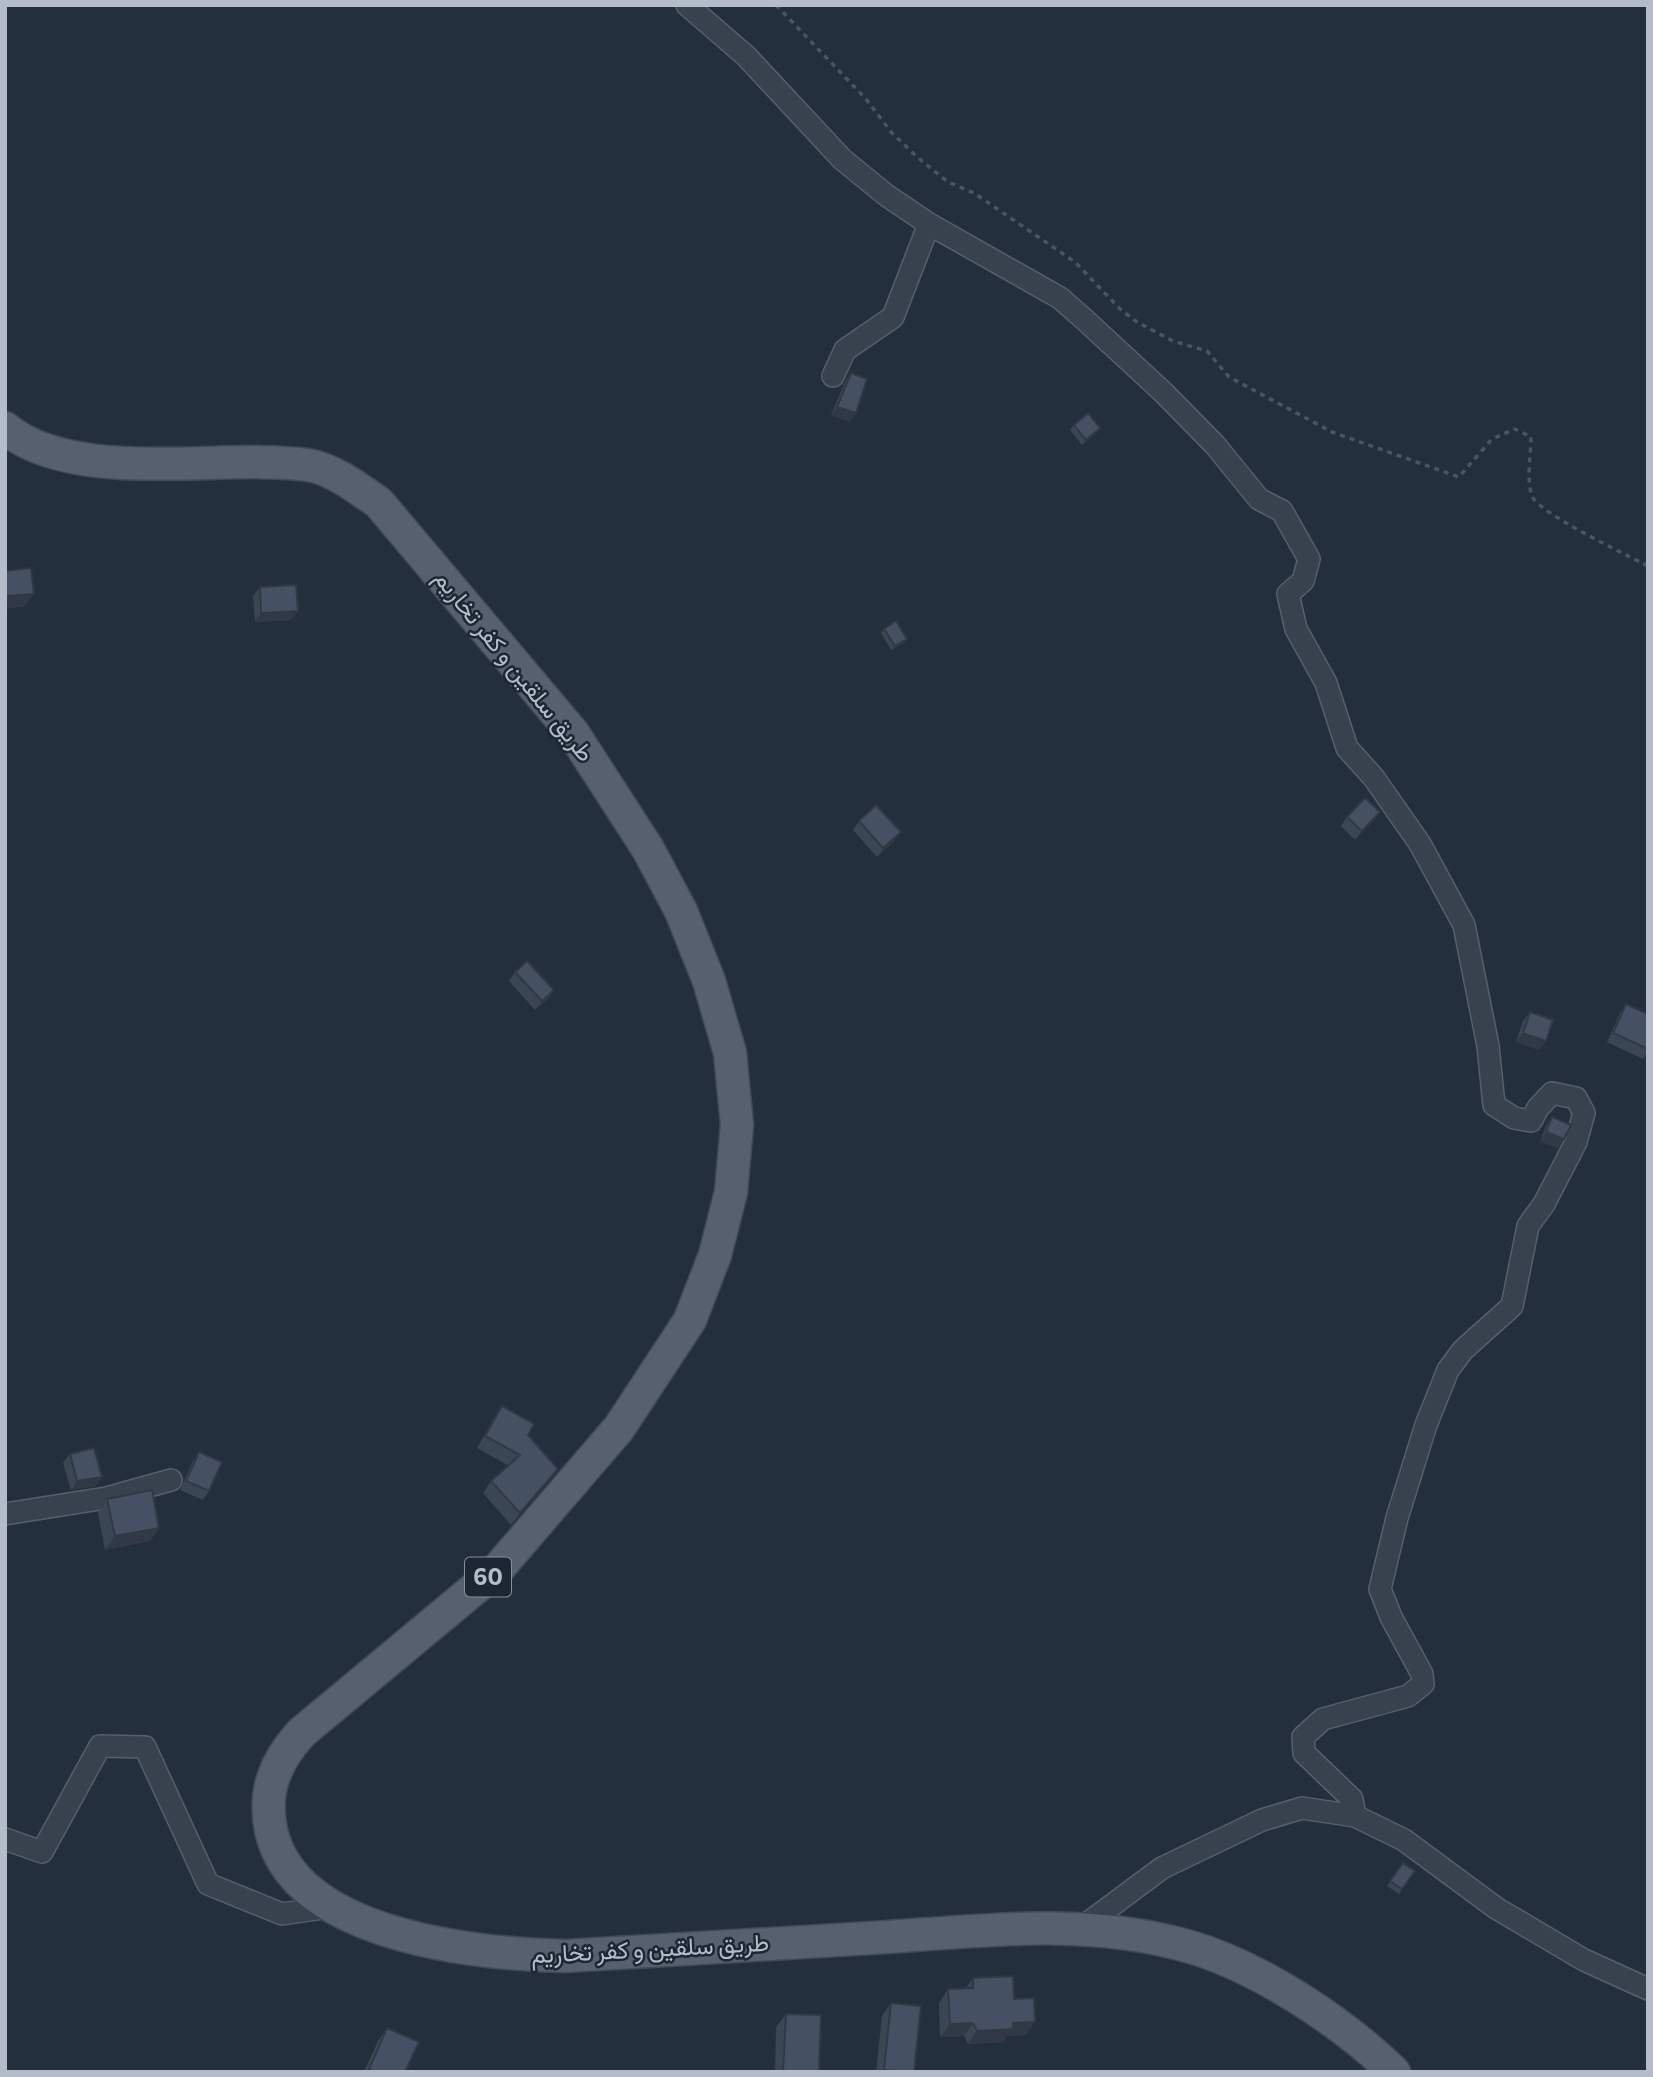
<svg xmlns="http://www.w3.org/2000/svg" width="1653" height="2077" font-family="Commissioner,Vazirmatn,sans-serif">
<rect width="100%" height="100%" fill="#242f3e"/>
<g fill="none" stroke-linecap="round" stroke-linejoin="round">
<defs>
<path id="street" d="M687,5L746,56L842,159L886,195L929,224L1060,298L1085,320L1164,393L1215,445L1259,499L1282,511L1309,559L1303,581L1288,594L1296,629L1326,683L1347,748L1374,778L1420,844L1464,925L1488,1046L1494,1105L1514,1118L1531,1121L1538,1108L1552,1093L1576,1098L1584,1113L1576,1142L1544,1204L1528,1226L1512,1306L1463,1350L1448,1370L1426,1425L1397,1518L1380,1589L1391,1617L1422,1674L1423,1684L1408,1696L1323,1719L1303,1737L1304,1753L1352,1799L1355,1816
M833,376L845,350L893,317L929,224
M5,1514L106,1498L171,1480
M5,1839L42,1852L100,1746L145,1747L208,1884L282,1914L330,1907
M1080,1929L1162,1868L1262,1820L1302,1808L1355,1816L1404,1840L1496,1908L1584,1960L1648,1989"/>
<path id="primary" d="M5,428C74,486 223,453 308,465C333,469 359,489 379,503L573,733L648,849L681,911L709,981L730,1053L737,1125L731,1192L715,1255L690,1320L619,1428L497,1570L301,1733C275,1762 263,1791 271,1830C294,1937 478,1954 565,1956C673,1950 780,1943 888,1937C988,1930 1089,1918 1187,1946C1258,1966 1341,2021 1394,2072"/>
</defs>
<use href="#street" stroke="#565f6c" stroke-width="24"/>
<use href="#primary" stroke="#414a57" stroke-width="35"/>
<path stroke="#44595c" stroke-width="3.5" stroke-dasharray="5 5" stroke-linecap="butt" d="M776,5L866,99L892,133L917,157L948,182L974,193L1075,262L1120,309L1137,322L1173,341L1207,351L1229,377L1332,432L1459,477L1492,439L1515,429L1531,437C1531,455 1526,479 1532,496C1538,513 1627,555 1648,566"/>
<use href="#street" stroke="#38414e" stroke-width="21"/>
<use href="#primary" stroke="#56606e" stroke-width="32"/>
</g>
<path fill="#3b4654" d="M851,373L850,422L831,415L845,382Z
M1074,425L1097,433L1082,445L1070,430Z
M260,587L291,620L255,622L253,596Z
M884,629L907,639L904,643L891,650L881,633Z
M1380,812L1373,821L1355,840L1341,826L1347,817Z
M859,821L894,841L877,857L853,830Z
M515,972L554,990L548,999L535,1010L509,981Z
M1626,1004L1648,1014V1052L1643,1059L1607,1042L1620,1013Z
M1530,1012L1546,1041L1539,1050L1516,1042L1523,1021Z
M1552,1117L1558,1148L1540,1141L1546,1126Z
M502,1406L528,1435L549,1481L511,1525L483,1493L491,1481L509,1466L477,1448L494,1418Z
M199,1452L209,1491L203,1500L180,1490L193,1461Z
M70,1454L96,1486L71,1490L63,1463Z
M107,1499L159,1528L150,1541L105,1550L98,1513Z
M1403,1863L1415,1871L1399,1894L1387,1886Z
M973,1978L1014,1999L1026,2035L1007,2036L1003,2042L968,2044L964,2036L940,2037L939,2003L948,1989H965Z
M891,2003L914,2072H876L882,2016Z
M786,2014L819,2072H775L776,2027Z
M387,2028L405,2072H364L378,2041Z"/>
<path fill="#303945" d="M837,407L856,413L850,422L831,415Z
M1100,428L1097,433L1082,445L1086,440Z
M34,594L24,607L5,609V596Z
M298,611L291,620L255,622L261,613Z
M907,639L904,643L891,650L895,646Z
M1380,812L1373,821L1355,840L1362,831Z
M901,832L894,841L877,857L883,848Z
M554,990L548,999L535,1010L542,1001Z
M1523,1033L1546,1041L1539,1050L1516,1042Z
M1546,1132L1564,1139L1558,1148L1540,1141Z
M558,1469L549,1481L511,1525L520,1513Z
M102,1477L96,1486L71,1490L77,1481Z
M159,1528L150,1541L105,1550L115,1536Z
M1035,2022L1026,2035L1007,2036L1003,2042L968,2044L977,2031L1013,2023Z
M973,2023L964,2036L940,2037L950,2024Z"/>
<path fill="#455162" stroke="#303945" stroke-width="2" d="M851,373L867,379L856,413L837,407Z
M1088,413L1100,428L1086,440L1074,425Z
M31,568L34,594L5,596V571Z
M296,585L298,611L261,613L260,587Z
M896,621L907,639L895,646L884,629Z
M1365,798L1380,812L1362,831L1347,817Z
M876,805L901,832L883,848L859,821Z
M527,961L554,990L542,1001L515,972Z
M1626,1004L1648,1014V1049L1613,1033Z
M1530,1012L1553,1020L1546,1041L1523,1033Z
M1552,1117L1571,1125L1564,1139L1546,1132Z
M502,1406L534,1424L528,1435L558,1469L520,1513L491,1481L520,1455L485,1436Z
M94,1448L102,1477L77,1481L70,1454Z
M199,1452L222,1462L209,1491L186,1481Z
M152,1490L159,1528L115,1536L107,1499Z
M1403,1863L1415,1871L1402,1889L1390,1881Z
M1013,1976L1014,1999L1034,1998L1035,2022L1013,2023V2029L977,2031L973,2023L950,2024L948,1989L973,1988V1978Z
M891,2003L921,2006L914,2072L884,2070Z
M786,2014L821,2015L819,2072H783Z
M387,2028L419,2042L405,2072H374L369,2069Z"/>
<g text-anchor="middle" stroke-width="5" stroke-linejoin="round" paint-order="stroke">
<rect fill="#1d2633" stroke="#878f9c" stroke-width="2" x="465" y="1557.5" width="46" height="39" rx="5"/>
<g font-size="23" font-weight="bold" fill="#b4bcc9">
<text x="488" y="1585">60</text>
</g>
<g font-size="24" fill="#b4bcc9" stroke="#1d2633">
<text transform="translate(514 666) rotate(51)" y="8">طريق سلقين و كفر تخاريم</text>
<text transform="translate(650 1949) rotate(-3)" y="8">طريق سلقين و كفر تخاريم</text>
</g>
</g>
<rect width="1653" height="2077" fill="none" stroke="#b4bcc9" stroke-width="14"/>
</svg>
